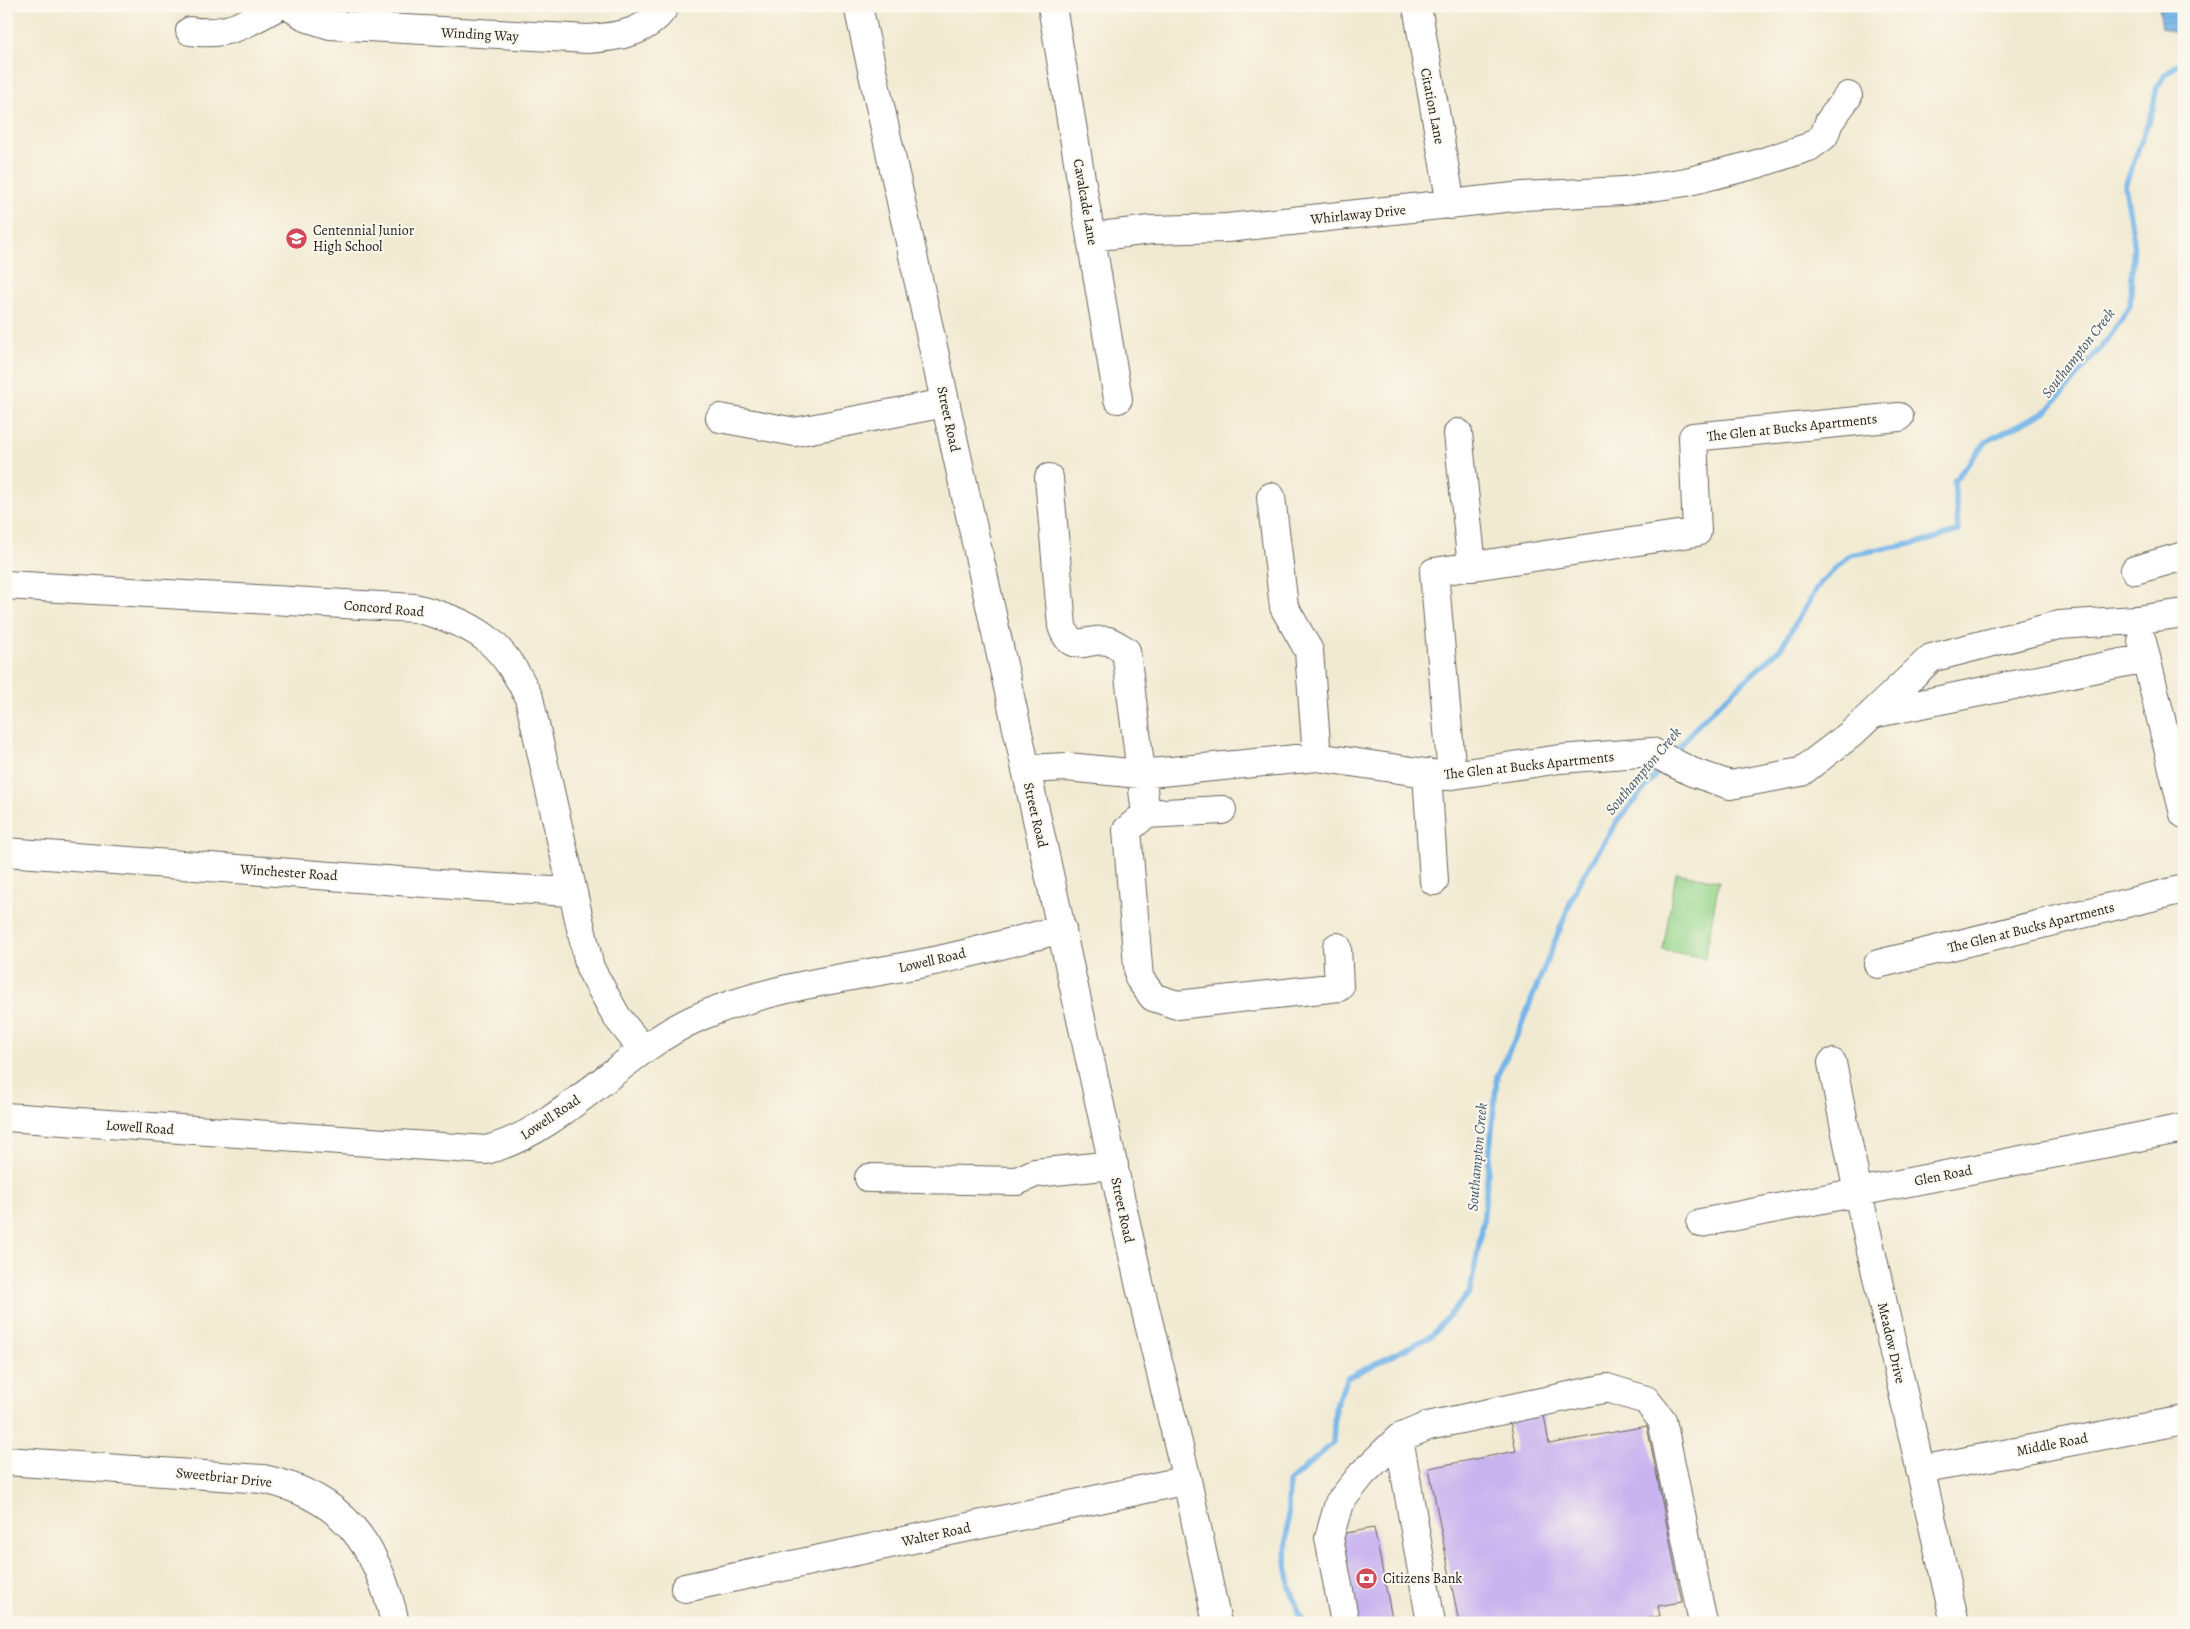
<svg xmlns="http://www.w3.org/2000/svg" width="2190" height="1629" font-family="Alegreya,serif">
<defs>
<pattern id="water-rules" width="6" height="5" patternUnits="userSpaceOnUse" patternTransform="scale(1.25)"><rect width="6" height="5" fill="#75b5e9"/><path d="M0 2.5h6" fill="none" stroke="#659bc7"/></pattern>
</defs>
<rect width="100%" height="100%" fill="#fbf7ec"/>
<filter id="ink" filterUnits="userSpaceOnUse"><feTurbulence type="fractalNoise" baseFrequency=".02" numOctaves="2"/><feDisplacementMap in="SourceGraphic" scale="10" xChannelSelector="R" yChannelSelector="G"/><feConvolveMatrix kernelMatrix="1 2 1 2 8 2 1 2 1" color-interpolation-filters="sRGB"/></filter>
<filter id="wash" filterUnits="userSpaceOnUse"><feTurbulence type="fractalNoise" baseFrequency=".0096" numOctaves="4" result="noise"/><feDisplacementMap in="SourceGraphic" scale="20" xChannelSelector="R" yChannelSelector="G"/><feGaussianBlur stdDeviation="1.12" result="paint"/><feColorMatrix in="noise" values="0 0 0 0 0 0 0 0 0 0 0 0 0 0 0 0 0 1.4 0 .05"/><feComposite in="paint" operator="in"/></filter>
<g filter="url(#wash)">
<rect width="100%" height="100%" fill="#f1ead2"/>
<path fill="#95d58b" stroke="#587854" d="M1676,873L1719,881L1705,958L1663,950Z"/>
<path fill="url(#water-rules)" stroke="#486882" d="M2159,6H2184V36L2162,28Z"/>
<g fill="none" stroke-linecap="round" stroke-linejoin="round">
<path stroke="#75b5e9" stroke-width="5.5" d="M1673,754L1704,718L1780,649L1820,583L1850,555L1927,541L1958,531L1954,481L1987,441L2048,410L2108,339L2130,306L2134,241L2125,186L2152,112L2157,87L2165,75L2184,59
M1303,1623L1290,1587L1286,1562L1289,1482L1333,1443L1335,1407L1347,1378L1431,1336L1470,1292L1483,1223L1497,1076L1519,1031L1577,886L1616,823L1664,765"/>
</g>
<g id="blocks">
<path fill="#c8b3ef" d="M1544,1415L1549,1444L1647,1426L1682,1602L1658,1606L1660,1616L1627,1623H1459L1429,1468L1516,1451L1510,1421Z
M1374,1528L1393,1623H1357L1341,1534Z"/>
</g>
</g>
<g filter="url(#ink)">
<use href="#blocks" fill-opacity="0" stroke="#67645c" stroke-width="1"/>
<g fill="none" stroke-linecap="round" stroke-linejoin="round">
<defs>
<path id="minor" d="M289,6L308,18L330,25L588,39C617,37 648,33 665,6
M1052,6L1118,399
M1417,6L1451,205
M190,31C227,37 247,23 278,6
M1092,237L1150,230L1227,228L1523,196L1624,191L1686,182L1757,164L1809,147L1824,136L1829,122L1848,96
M720,418L795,432L945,403
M1458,433L1472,567
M1049,478L1062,626C1072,656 1087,637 1108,641C1114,643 1121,648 1126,651L1146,814L1127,830L1139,978L1153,997L1177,1005L1339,987L1337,947
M1271,497L1284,607L1309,651L1317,757
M2135,570L2184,556
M6,585L415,608C476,624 502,640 529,698L590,968L617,1017L643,1050
M2142,641L2184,814
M1872,714L2146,658
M1026,769L1067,767L1140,774L1317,757L1446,776L1560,759L1652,752L1692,772L1730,785L1801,772L1851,734L1931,658L2059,625L2136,620L2184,613
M1427,773L1434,881
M1452,775L1434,572L1697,532L1693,437L1899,417
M1146,814L1222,810
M6,852L480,887L571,892
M1878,964L2184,889
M1832,1063L1858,1193L1955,1623
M6,1117L486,1150C562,1131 625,1049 699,1017C768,987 846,978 919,964C967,955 1015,941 1062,929
M869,1178L1017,1181L1035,1173L1114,1165
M1701,1223L2184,1128
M6,1461L263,1479C343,1496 378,1545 395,1623
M1920,1470L2184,1420
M685,1588L1187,1480
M1345,1623L1329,1538L1339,1503L1362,1474L1399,1438
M1431,1623L1399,1438L1428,1426L1607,1388L1646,1400L1662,1420L1703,1623"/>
<path id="major" d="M858,6L1140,1287L1187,1480L1217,1623"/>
</defs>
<use href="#minor" stroke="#67645c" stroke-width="30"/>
<use href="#major" stroke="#67645c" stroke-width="30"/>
<use href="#minor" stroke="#fff" stroke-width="28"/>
<use href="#major" stroke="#fff" stroke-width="28"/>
</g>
</g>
<defs>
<symbol id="school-disc" viewBox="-11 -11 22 22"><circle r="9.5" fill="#d1495b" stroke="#fbf7ec"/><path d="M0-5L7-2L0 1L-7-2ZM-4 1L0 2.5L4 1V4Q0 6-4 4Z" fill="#fff"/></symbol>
<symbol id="bank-disc" viewBox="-11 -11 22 22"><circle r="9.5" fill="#d1495b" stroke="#fbf7ec"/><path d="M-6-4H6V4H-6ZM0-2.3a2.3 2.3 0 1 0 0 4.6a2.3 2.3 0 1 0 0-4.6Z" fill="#fff"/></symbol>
</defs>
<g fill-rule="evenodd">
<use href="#school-disc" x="284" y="226" width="25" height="25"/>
<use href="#bank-disc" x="1354" y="1566" width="25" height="25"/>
</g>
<g text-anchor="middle" stroke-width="4" stroke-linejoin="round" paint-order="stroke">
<g font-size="14" fill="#1c1c1c" stroke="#fbf7ec">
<text transform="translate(480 34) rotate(3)" y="5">Winding Way</text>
<text transform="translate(1433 106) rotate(79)" y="5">Citation Lane</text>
<text transform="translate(1086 202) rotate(80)" y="5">Cavalcade Lane</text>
<text transform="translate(1358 214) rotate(-6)" y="5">Whirlaway Drive</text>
<text transform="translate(949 419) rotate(78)" y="5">Street Road</text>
<text transform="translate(1792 427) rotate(-6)" y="5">The Glen at Bucks Apartments</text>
<text transform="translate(384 608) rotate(5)" y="5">Concord Road</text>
<text transform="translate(1529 765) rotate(-6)" y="5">The Glen at Bucks Apartments</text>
<text transform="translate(1036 815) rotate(77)" y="5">Street Road</text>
<text transform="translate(289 872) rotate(4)" y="5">Winchester Road</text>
<text transform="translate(2031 927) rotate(-14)" y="5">The Glen at Bucks Apartments</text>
<text transform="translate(932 960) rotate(-13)" y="5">Lowell Road</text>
<text transform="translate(550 1117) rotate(-34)" y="5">Lowell Road</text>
<text transform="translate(140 1127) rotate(4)" y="5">Lowell Road</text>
<text transform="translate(1943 1175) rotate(-11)" y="5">Glen Road</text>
<text transform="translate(1123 1210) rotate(78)" y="5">Street Road</text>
<text transform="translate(1892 1343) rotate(77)" y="5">Meadow Drive</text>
<text transform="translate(2052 1444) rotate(-11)" y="5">Middle Road</text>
<text transform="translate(224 1477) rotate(6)" y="5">Sweetbriar Drive</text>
<text transform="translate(936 1534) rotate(-12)" y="5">Walter Road</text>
</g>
<g font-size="14" fill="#1c1c1c" stroke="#fbf7ec" text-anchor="start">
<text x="313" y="235">Centennial Junior<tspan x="313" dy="16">High School</tspan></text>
<text x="1383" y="1583">Citizens Bank</text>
</g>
<g font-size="15" font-style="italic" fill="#40596e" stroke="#fbf7ec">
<text transform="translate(2078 353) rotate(-52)" y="5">Southampton Creek</text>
<text transform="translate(1643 771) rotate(-50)" y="5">Southampton Creek</text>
<text transform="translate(1477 1157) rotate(-85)" y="5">Southampton Creek</text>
</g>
</g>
<rect width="2190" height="1629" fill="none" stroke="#fbf7ec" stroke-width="25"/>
</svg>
